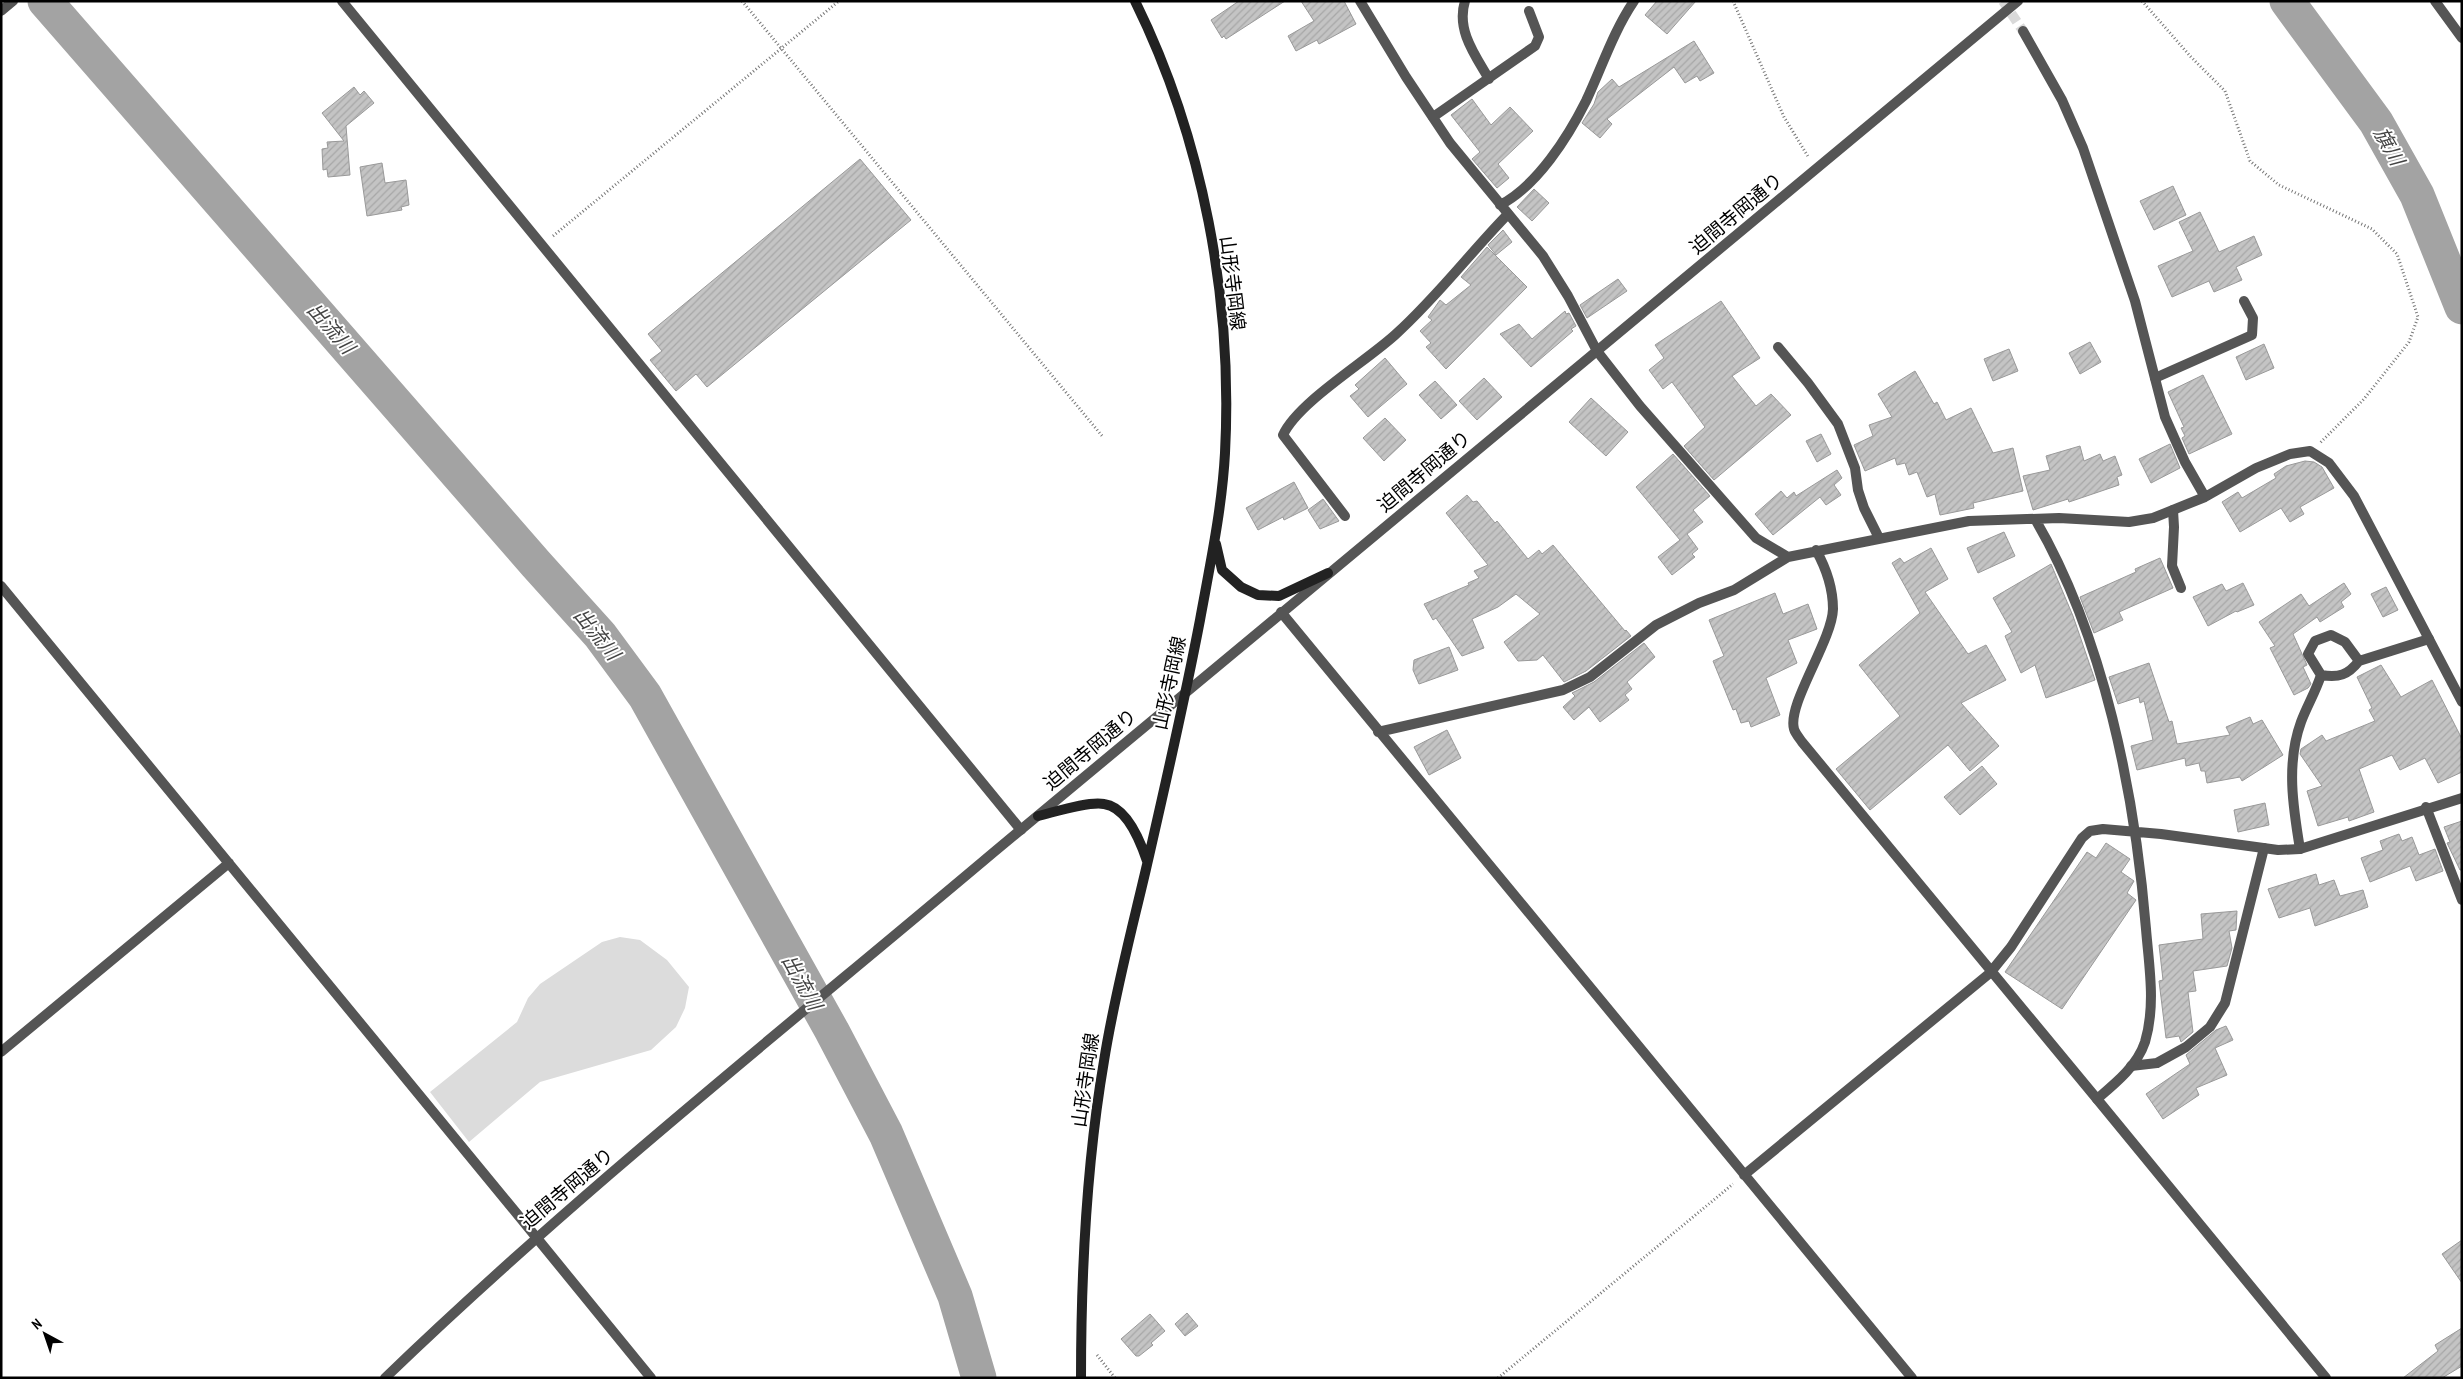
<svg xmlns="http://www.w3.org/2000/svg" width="2463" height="1379" font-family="'PT Sans Narrow','Noto Sans JP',sans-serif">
<defs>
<pattern id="building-hatch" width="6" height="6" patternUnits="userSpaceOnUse" patternTransform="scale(1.25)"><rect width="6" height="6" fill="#c4c4c4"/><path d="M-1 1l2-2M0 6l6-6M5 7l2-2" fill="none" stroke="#a7a7a7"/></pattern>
</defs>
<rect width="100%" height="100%" fill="#fff"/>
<path fill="#dcdcdc" d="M620,937L640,940L667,960L689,987L685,1008L676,1027L651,1050L540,1082L469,1142L430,1092L517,1022L528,998L540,984L602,942Z"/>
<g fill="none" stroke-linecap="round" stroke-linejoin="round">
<path stroke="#a3a3a3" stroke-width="35" d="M45,1L536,564L600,635L645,696L832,1031L886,1134L955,1296L979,1378
M2287,1L2376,122L2417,195L2462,307"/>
</g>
<path fill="url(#building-hatch)" stroke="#999" d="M1239,1H1285L1226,39L1224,36L1222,38L1211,20Z
M1301,1H1344L1356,24L1319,44L1317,40L1296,51L1288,36L1314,21Z
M1657,1H1696L1667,34L1645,15Z
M1694,41L1714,73L1700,81L1697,76L1685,83L1674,67L1607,119L1612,124L1600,138L1582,123L1594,104L1598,92L1612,79L1619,87Z
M354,87L360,95L364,91L374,103L346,126L350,175L328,177L327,169L323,170L322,149L328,148L327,142L344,141L322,113Z
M1472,99L1491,125L1510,107L1533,131L1498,164L1509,178L1497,188L1472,159L1480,152L1451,115Z
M860,159L911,220L707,387L696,374L676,391L650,360L662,351L648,334Z
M382,163L385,183L406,180L409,205L401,207L402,210L367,216L360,167Z
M2173,186L2186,215L2154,230L2140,201Z
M1534,189L1549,203L1532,221L1517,207Z
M2200,212L2219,252L2254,236L2262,255L2236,267L2242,280L2214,292L2209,281L2172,297L2158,266L2193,251L2179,222Z
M1503,230L1512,242L1496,255L1488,245Z
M1487,247L1527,287L1446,369L1426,347L1431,343L1420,331L1432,320L1428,317L1440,300L1446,305L1471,285L1461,277Z
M1618,279L1627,291L1587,318L1580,305Z
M1721,301L1760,358L1732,376L1756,406L1771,394L1791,415L1714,480L1684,446L1705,427L1672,382L1663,389L1649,370L1664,358L1655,345Z
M1565,311L1566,314L1569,313L1576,326L1571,329L1573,331L1531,367L1500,334L1519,324L1532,339Z
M2090,342L2101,362L2080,374L2069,353Z
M2264,344L2274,368L2246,380L2236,357Z
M2009,349L2018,371L1993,381L1984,359Z
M1385,358L1407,384L1368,417L1350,396L1359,389L1355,385Z
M1915,371L1934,404L1937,402L1946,420L1971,408L1993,453L2013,448L2023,491L1973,503L1974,508L1940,515L1935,494L1927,497L1917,472L1909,475L1905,463L1897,465L1895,458L1865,471L1854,445L1873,436L1869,425L1892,417L1878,394Z
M2203,375L2232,434L2189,454L2182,438L2185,436L2181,428L2184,427L2168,392Z
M1484,378L1502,397L1477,420L1459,401Z
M1435,381L1457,405L1441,419L1419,395Z
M1591,398L1628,432L1606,456L1569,422Z
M1385,418L1406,440L1384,461L1363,438Z
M1821,434L1831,454L1817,462L1806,441Z
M2170,444L2180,468L2151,483L2139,459Z
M2080,446L2084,461L2100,454L2103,461L2115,456L2122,475L2117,477L2119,485L2069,502L2068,499L2033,510L2023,476L2050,470L2046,456Z
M1673,454L1710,496L1693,510L1703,522L1687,534L1698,549L1692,554L1695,557L1672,575L1658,557L1680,540L1636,487Z
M2305,461L2314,462L2322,467L2334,488L2300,507L2304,514L2290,522L2281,508L2240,532L2222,502L2238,492L2242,498L2276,478L2274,474L2286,466Z
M1837,470L1842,478L1834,485L1841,495L1826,505L1820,497L1773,535L1755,514L1781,491L1787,498L1794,492L1796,496Z
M1294,482L1308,508L1284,520L1283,517L1258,530L1246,508Z
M1467,495L1473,502L1477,501L1495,523L1497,521L1528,559L1539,550L1542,554L1553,545L1625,631L1626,630L1631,636L1586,671L1564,682L1543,655L1537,660L1518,661L1504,642L1540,614L1516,594L1498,607L1472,619L1484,648L1462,656L1436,618L1433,620L1424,604L1469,585L1468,583L1479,578L1474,571L1488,565L1446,513Z
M1323,499L1339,521L1320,529L1308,510Z
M2004,532L2015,556L1978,573L1967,548Z
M1931,548L1948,579L1925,592L1968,654L1986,645L2006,680L1961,703L1999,746L1970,771L1948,745L1870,810L1836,769L1900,716L1859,665L1920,613L1892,563L1900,558L1904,563Z
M2160,558L2173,588L2119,612L2123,620L2094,633L2080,597L2136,572L2135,569Z
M2051,564L2073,616L2095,680L2046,698L2035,665L2021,673L2005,636L2012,632L1993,598Z
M2243,583L2254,605L2237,612L2236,611L2208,626L2193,597L2222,584L2226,591Z
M2344,583L2351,594L2341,602L2344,607L2320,622L2317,617L2293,634L2307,665L2303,667L2311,684L2308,688L2294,695L2270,648L2275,646L2259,622L2301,594L2309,606Z
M2386,587L2398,610L2383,617L2371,594Z
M1775,593L1783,614L1808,604L1817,629L1788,640L1797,663L1766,678L1780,715L1751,727L1749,721L1741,723L1736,709L1733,710L1713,661L1724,656L1709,620Z
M1644,643L1655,657L1627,682L1632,689L1625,695L1629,700L1600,722L1589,707L1574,720L1563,707L1575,696L1572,693L1594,682Z
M1449,647L1458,670L1419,684L1413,670L1414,660Z
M2149,663L2169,722L2172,721L2177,744L2230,735L2226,727L2250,717L2253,724L2262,720L2283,755L2242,781L2240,777L2207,783L2205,771H2201L2199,763L2186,766L2185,758L2137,770L2131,746L2153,740L2144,701L2140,703L2139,697L2118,704L2109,677Z
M2381,665L2401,697L2432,680L2462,739V772L2438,783L2425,758L2400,770L2392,755L2359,769L2374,812L2349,821L2348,817L2318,826L2307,791L2322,786L2300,754L2301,749L2322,735L2326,741L2375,721L2369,710L2372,708L2357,677Z
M1447,730L1461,758L1429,775L1414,747Z
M1982,766L1997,784L1960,815L1944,797Z
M2265,803L2269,825L2238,832L2234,810Z
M2462,821V870H2460L2447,843L2450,842L2444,827Z
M2399,834L2402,841L2412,837L2419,855L2435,849L2443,871L2416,881L2410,866L2370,882L2361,858L2383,850L2380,841Z
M2106,843L2130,859L2121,872L2134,881L2127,893L2136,900L2062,1009L2005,972L2087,852L2096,858Z
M2316,874L2319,885L2334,880L2340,896L2363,890L2368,907L2315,926L2310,908L2279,918L2268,889Z
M2237,911L2236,930L2229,931L2232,948L2227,966L2193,971L2196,991L2188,992L2193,1032L2181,1042L2179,1036L2166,1038L2159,981L2163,980L2159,945L2203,939L2201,914Z
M2226,1026L2233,1040L2215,1048L2227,1075L2196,1088L2199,1095L2163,1119L2146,1094L2190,1064L2186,1055L2216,1030Z
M2462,1240V1283L2442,1254Z
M1187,1313L1198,1326L1185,1336L1175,1324Z
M1150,1314L1165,1331L1151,1343L1153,1345L1139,1356H1136L1121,1339Z
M2462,1328V1366L2442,1378H2403L2438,1351L2435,1345Z"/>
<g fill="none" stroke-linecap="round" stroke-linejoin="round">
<path stroke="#d9d9d9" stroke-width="10" stroke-dasharray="10 5" stroke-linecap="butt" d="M2003,1L2023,31"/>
<path stroke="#777" stroke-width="3" stroke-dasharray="1 2.5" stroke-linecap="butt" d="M742,1L1103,437
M1733,1L1784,117L1809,158
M2142,1L2191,57L2225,91L2250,161L2279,185L2372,229L2397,254L2418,317L2409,342L2364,399L2320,443
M553,236L839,1
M1097,1355L1115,1378
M1498,1378L1733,1184"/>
<path stroke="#555" stroke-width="10" d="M1465,1C1456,30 1475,55 1489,79
M1433,117L1535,46L1539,37L1529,11
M1778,347L1808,383L1838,424L1855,468L1858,490L1864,508L1879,538
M2155,378L2252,335L2253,318L2244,301
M2173,510L2174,527L2172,566L2181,588
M1345,516L1283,435C1298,402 1367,361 1396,334C1437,297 1470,253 1508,214
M2359,661C2348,675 2339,678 2321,675L2308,654L2315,641L2331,635L2345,642L2359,661L2429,639
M2426,807L2462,900
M2300,849C2293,807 2286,763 2301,722C2307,706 2316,691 2321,675
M2131,1066L2157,1063L2186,1047L2210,1027L2225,1003L2264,848
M2097,1099L2326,1378
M536,1237L651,1378"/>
<path stroke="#555" stroke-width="10" d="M342,1L1021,830
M1360,1L1406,77L1450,143L1543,256L1568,296L1597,351L1640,406L1756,538L1788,557
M2435,1L2462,38
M1,11L13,1
M2023,31L2062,100L2083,148L2135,301L2165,417L2185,462L2205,497
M1500,205C1537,186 1568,137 1586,101C1602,67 1613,32 1634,1
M1816,550C1826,568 1833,587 1833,609C1832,641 1787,704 1794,729C1795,733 1800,739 1802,742L2097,1099C2116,1083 2137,1066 2145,1042C2156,1005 2149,966 2146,929C2135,794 2104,637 2035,519
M1,586L536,1237
M1281,612L1912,1378
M1378,732L1563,690L1590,677L1656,625L1699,603L1734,590L1788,557L1969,521L2059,518L2129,522L2153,518L2205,497L2256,468L2290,454L2310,451L2329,463L2354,496L2462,702
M1,1052L229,863
M1744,1175L1990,973L2011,947L2082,838L2090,831L2103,829L2161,834L2278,850L2300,849L2462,798"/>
<path stroke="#555" stroke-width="10" d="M385,1378C578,1192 789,1025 994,852C1335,568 1677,285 2018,1"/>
<path stroke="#222" stroke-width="10" d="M1216,544L1222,570L1241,587L1258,595L1279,596L1328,573
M1038,816C1055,812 1088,801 1104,804C1127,807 1141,843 1147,861
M1081,1378C1081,1272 1086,1166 1104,1061C1114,997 1131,933 1146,869C1165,786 1184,704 1200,620C1210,565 1222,509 1225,453C1233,300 1203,139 1135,1"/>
</g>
<g text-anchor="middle" stroke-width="4" stroke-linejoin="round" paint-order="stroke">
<g font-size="19" fill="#000" stroke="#fff">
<text transform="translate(1736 213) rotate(-40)" y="7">迫間寺岡通り</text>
<text transform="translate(1233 283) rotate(83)" y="7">山形寺岡線</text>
<text transform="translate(1424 471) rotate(-40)" y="7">迫間寺岡通り</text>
<text transform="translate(1169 683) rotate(-78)" y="7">山形寺岡線</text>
<text transform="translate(1090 749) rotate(-40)" y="7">迫間寺岡通り</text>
<text transform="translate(1085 1080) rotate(-82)" y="7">山形寺岡線</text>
<text transform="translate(567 1188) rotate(-40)" y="7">迫間寺岡通り</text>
</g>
<g font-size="20" font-style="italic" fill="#444" stroke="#fff">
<text transform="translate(2389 146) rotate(61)" y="7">旗川</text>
<text transform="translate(331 328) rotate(49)" y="7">出流川</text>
<text transform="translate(597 634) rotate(51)" y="7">出流川</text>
<text transform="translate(802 982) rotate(61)" y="7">出流川</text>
</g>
</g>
<rect width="2463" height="1379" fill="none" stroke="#000000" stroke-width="5"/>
<g transform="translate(45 1334) rotate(320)" stroke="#ffffff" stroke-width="4" paint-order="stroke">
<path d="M0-4L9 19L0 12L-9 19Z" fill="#000000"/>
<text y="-8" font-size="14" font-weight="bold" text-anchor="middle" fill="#000000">N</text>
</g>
</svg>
